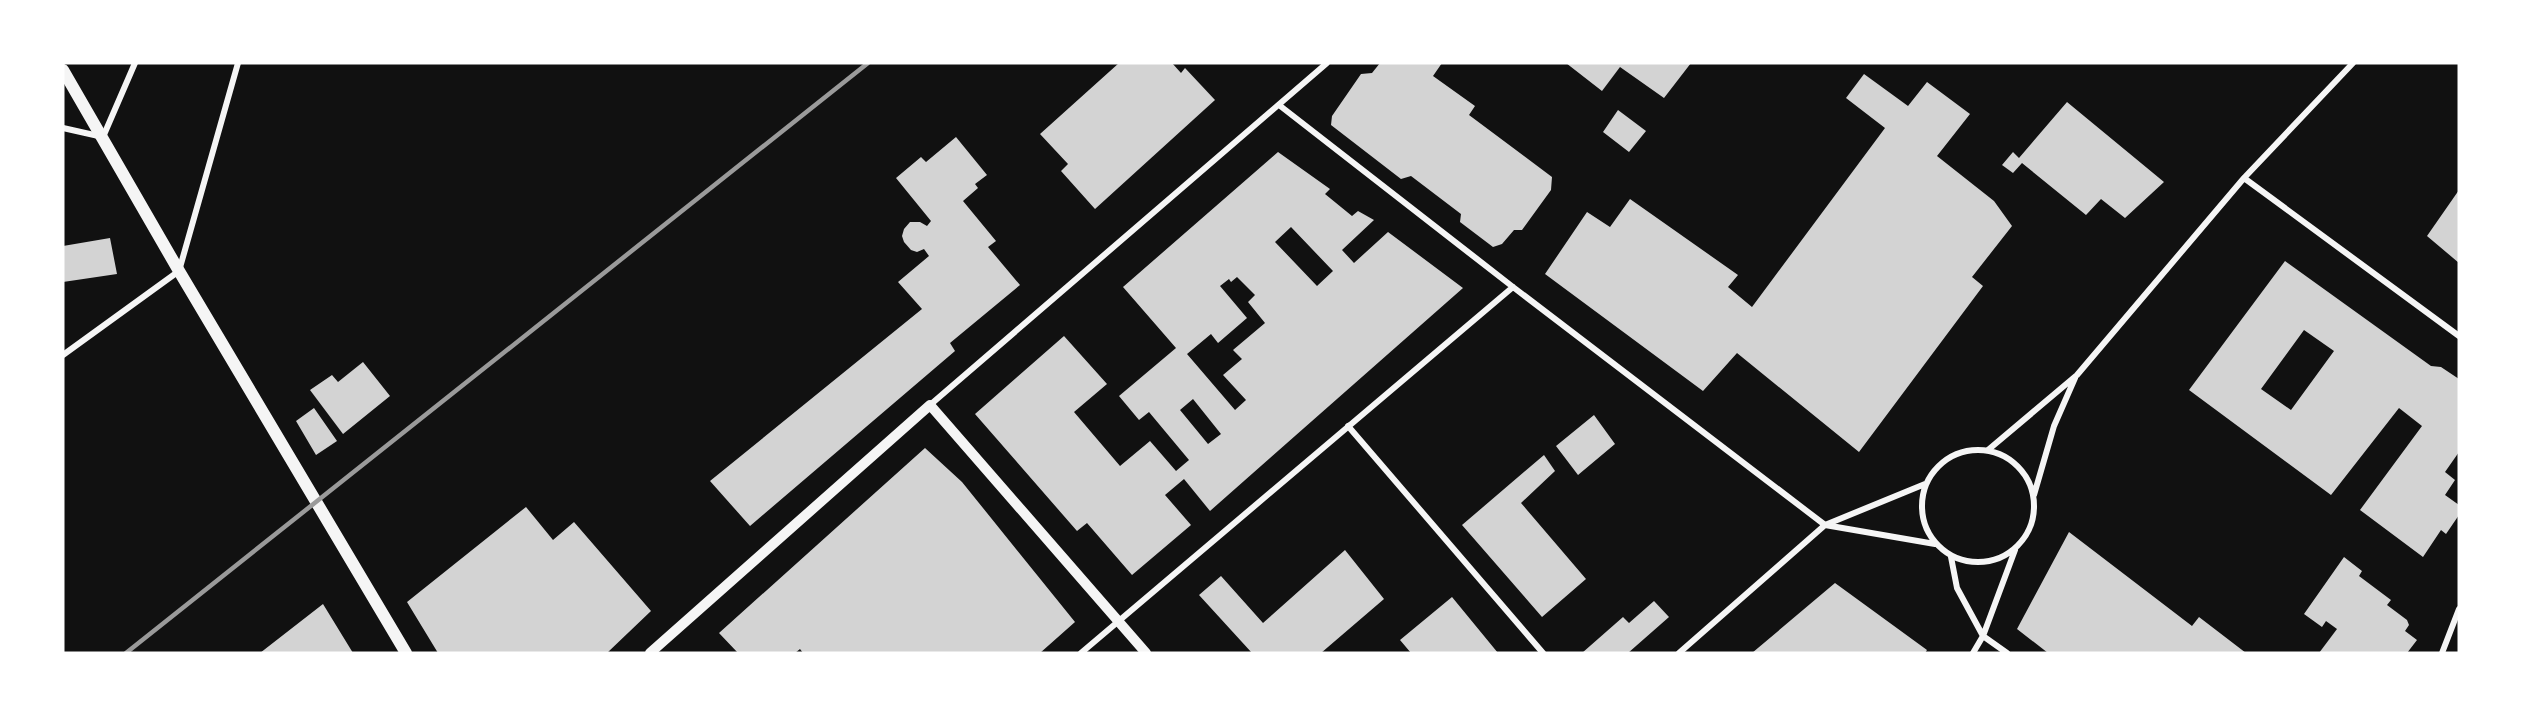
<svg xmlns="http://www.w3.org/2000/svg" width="2522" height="716" font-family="'Source Sans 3',sans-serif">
<rect width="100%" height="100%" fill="#111"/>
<path fill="#d3d3d3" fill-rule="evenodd" d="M1119,63H1172L1181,73L1185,68L1215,100L1095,209L1061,171L1068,164L1040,134Z
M1380,63H1442L1433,76L1475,106L1469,115L1552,177L1551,190L1522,230H1514L1502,244L1493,247L1460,222L1461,214L1411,176L1401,179L1331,125L1332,116L1361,74L1372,73Z
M1566,63H1691L1664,98L1620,67L1602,91Z
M1864,74L1908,106L1927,82L1970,114L1937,156L1994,201L2012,226L1972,277L1983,286L1859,452L1737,353L1703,391L1545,274L1587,212L1610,227L1630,199L1738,275L1728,287L1752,307L1885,128L1846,98Z
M2067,102L2164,182L2125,218L2101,199L2086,215L2022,163L2013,173L2002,165L2013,152L2019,158Z
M1618,110L1646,131L1629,152L1603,132Z
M956,137L987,175L975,184L978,188L963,201L996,241L988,247L1020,285L950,343L955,351L750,526L710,481L922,309L898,282L929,256L924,249L917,252L911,250L904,242L902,236L904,229L910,222H920L927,226L931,221L896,178L921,157L926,162Z
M1278,152L1330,189L1325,194L1352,216L1358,211L1374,220L1342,250L1354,263L1388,232L1463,288L1210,511L1184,479L1165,495L1191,525L1132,575L1087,523L1077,531L975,414L1064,336L1107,384L1074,412L1120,466L1150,441L1176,471L1189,460L1149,412L1139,420L1119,396L1176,348L1123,287ZM1291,227L1333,271L1317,286L1275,242ZM1237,277L1255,295L1248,302L1265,323L1233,350L1242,359L1223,375L1246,400L1235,410L1187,354L1211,334L1218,343L1247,318L1220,286L1229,279L1231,282ZM1193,399L1221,434L1208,444L1180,410Z
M2459,190V263L2427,236Z
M110,238L117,274L63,282V246Z
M2285,261L2431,366L2441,367L2459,379V452L2445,472L2455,480L2445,495L2459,505V515L2446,534L2441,530L2423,557L2360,510L2422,426L2399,408L2331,495L2189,390ZM2304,330L2334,351L2291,410L2261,389Z
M363,362L390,396L343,434L310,390L332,375L338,382Z
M314,408L337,441L316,455L296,421Z
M1594,415L1615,444L1578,475L1556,446Z
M925,448L962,482L1075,622L1040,653H803L800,649L795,653H738L719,633Z
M1544,455L1555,471L1521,503L1586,579L1542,617L1462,525Z
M526,507L553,540L574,522L651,611L607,653H438L407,602Z
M2069,532L2192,626L2199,617L2246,653H2048L2017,629Z
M1345,550L1384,599L1321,653H1252L1199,595L1221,576L1263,623Z
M2344,557L2362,571L2359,576L2391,600L2387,605L2407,620L2409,625L2405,631L2417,640L2407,653H2319L2337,629L2326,621L2322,627L2304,614Z
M1835,583L1927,650L1925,653H1752Z
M1452,597L1498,653H1411L1400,640Z
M1654,601L1669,617L1628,653H1582L1623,617L1629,623Z
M323,604L353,653H260Z"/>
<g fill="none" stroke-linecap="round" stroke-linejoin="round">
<path stroke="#f5f5f5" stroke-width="6" d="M1279,105L1513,287L1825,525L1935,544
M63,128L103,137L135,63
M2244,178L2459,336
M63,355L179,271L238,63
M930,405L1327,63
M1348,426L1543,653
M1922 506a56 56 0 1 1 112 0a56 56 0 1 1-112 0Z
M1988,450L2077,375L2244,178L2353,63
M2034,495L2054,426L2075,378
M1951,557L1957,588L1983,636L2007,653
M1081,653L1513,287
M1679,653L1825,525L1925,484
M1973,653L1983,636L2015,550
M2442,653L2459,609"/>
<path stroke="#f5f5f5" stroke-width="10" d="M650,653L930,405L1146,653"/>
<path stroke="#f5f5f5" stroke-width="12" d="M63,70L179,271L406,653"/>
<path stroke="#9a9a9a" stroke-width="4.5" d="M126,653L868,63"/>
</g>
<rect width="2522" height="716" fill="none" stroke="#ffffff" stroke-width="129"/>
</svg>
